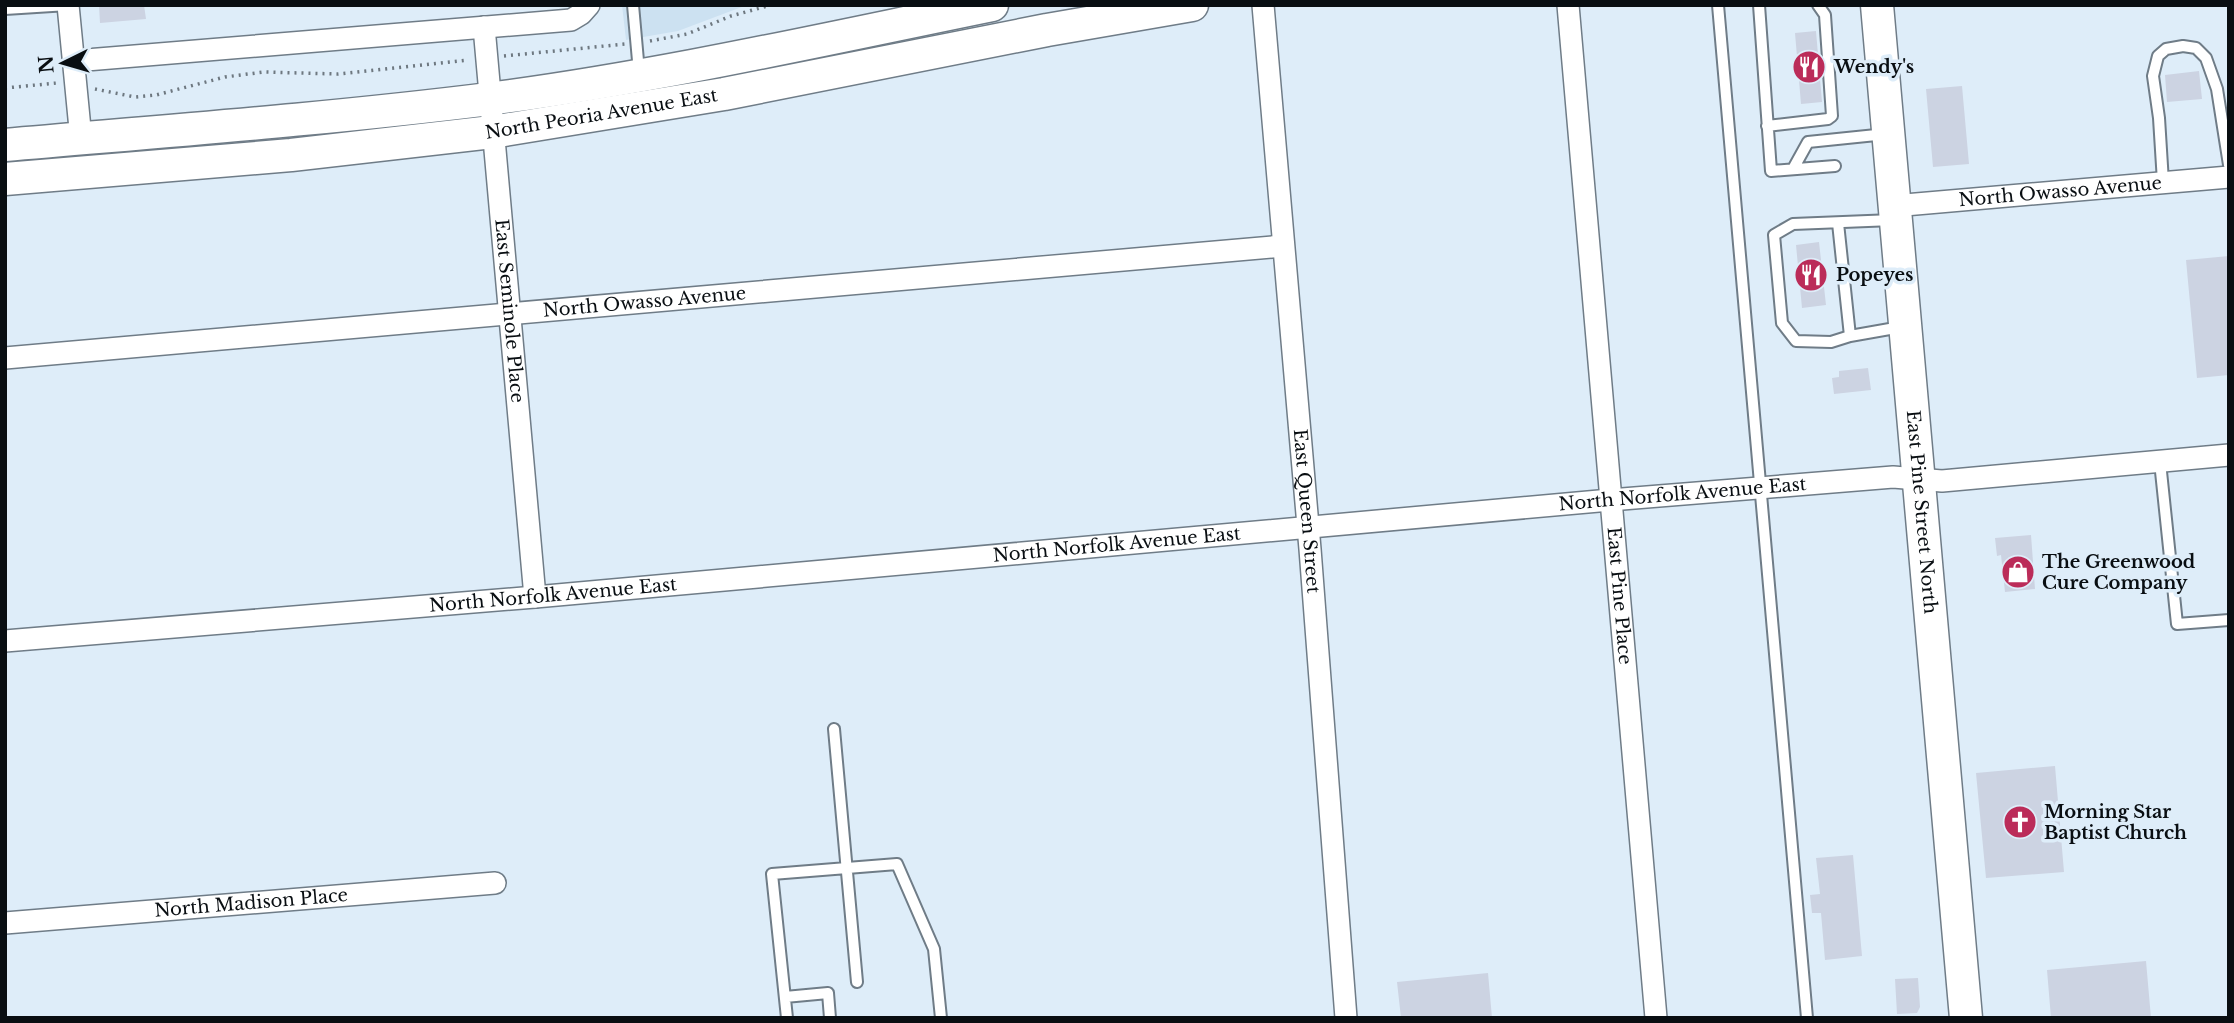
<svg xmlns="http://www.w3.org/2000/svg" width="2234" height="1023" font-family="'Libre Baskerville',serif">
<rect width="100%" height="100%" fill="#deedf9"/>
<path fill="#cce1f1" d="M622,5H747L678,31L626,40Z"/>
<path fill="#ccd3e2" d="M99,5H144L146,19L100,23Z
M1816,31L1822,102L1801,104L1795,33Z
M2199,71L2202,99L2167,102L2165,75Z
M1962,86L1969,164L1933,167L1926,89Z
M1819,242L1826,305L1802,308L1796,245Z
M2229,256V375L2197,378L2186,260Z
M1868,368L1871,390L1834,394L1832,378L1839,377V371Z
M2031,535L2035,589L2005,592L2001,555L1997,556L1995,538Z
M2055,766L2064,872L1986,878L1976,773Z
M1853,855L1862,956L1825,960L1821,913H1812L1810,895L1820,894L1816,858Z
M2146,961L2151,1018H2051L2047,970Z
M1488,973L1492,1018H1401L1397,982Z
M1918,978L1920,1007L1917,1013L1897,1014L1895,979Z"/>
<g fill="none" stroke-linecap="round" stroke-linejoin="round">
<defs>
<path id="service" d="M633,5L639,72
M1718,5L1807,1018
M1759,5L1771,171L1835,166
M5,9L68,5
M1767,126L1828,119L1832,116L1825,15L1818,5
M1793,169L1808,142L1886,134
M2163,182L2159,118L2153,76L2158,56L2166,49L2183,46L2196,48L2206,58L2217,89L2229,165
M1893,220L1793,224L1774,235L1782,323L1796,341L1831,342L1850,336L1901,327
M1838,223L1850,336
M2160,462L2177,624L2229,620
M834,729L857,982
M785,997L828,993L830,1018
M787,1018L772,874L897,864L934,949L941,1018"/>
<g id="minor">
<path d="M68,5L81,139"/>
<path id="s1" d="M1263,5L1310,549L1346,1018"/>
<path id="s2" d="M1568,5L1656,1018"/>
<path id="s3" d="M484,27L535,597"/>
<path d="M74,61L571,20L581,14L589,5"/>
<path id="s4" d="M1893,206L2229,177"/>
<path id="s5" d="M5,358L1283,246"/>
<path id="s6" d="M5,641L535,597L1610,500L1893,477L1942,481L2229,455"/>
<path id="s7" d="M5,923L495,883"/>
</g>
<g id="secondary">
<path id="s8" d="M1877,5L1966,1018"/>
<path d="M5,145C166,131 328,119 489,99C658,77 825,39 992,5"/>
<path id="s9" d="M5,179L291,155L492,132L724,94L1047,30L1192,5"/>
</g>
</defs>
<use href="#service" stroke="#6f7c87" stroke-width="14"/>
<use href="#minor" stroke="#6f7c87" stroke-width="24"/>
<use href="#secondary" stroke="#6f7c87" stroke-width="35"/>
<path stroke="#6e7880" stroke-width="3.5" stroke-dasharray="2 5" stroke-linecap="butt" d="M650,41L687,34L731,16L771,5
M504,56L625,44
M5,88L57,83
M95,89L135,97L156,95L225,77L264,72L338,74L468,60"/>
<use href="#service" stroke="#fff" stroke-width="10"/>
<use href="#minor" stroke="#fff" stroke-width="21"/>
<use href="#secondary" stroke="#fff" stroke-width="32"/>
</g>
<defs>
<symbol id="restaurant-disc" viewBox="-11 -11 22 22"><circle r="9.5" fill="#bb2c59" stroke="#deedf9"/><path d="M-5-6h1v4h1v-4h1v4h1v-4h1v5L-1.5 .5V6h-2V.5L-5-1ZM5-6V6H3V1.5H1.5Q1.5-4 5-6Z" fill="#fff"/></symbol>
<symbol id="shop-disc" viewBox="-11 -11 22 22"><circle r="9.5" fill="#bb2c59" stroke="#deedf9"/><path d="M-5-2.5h2.3a2.7 3.5 0 0 1 5.4 0H5L5.5 6h-11ZM-1.5-2.5h3a1.5 2.3 0 0 0-3 0Z" fill="#fff"/></symbol>
<symbol id="church-disc" viewBox="-11 -11 22 22"><circle r="9.5" fill="#bb2c59" stroke="#deedf9"/><path d="M-1.2-6h2.4v3.5h3.3v2.4h-3.3V6h-2.4V-.1h-3.3v-2.4h3.3Z" fill="#fff"/></symbol>
</defs>
<g fill-rule="evenodd">
<use href="#restaurant-disc" x="1790" y="48" width="38" height="38"/>
<use href="#restaurant-disc" x="1792" y="256" width="38" height="38"/>
<use href="#shop-disc" x="1999" y="553" width="38" height="38"/>
<use href="#church-disc" x="2001" y="803" width="38" height="38"/>
</g>
<g text-anchor="middle" stroke-width="7" stroke-linejoin="round" paint-order="stroke">
<g font-size="18" font-weight="bold" fill="#090e12" stroke="#deedf9" text-anchor="start">
<text x="1834" y="73">Wendy's</text>
<text x="1836" y="281">Popeyes</text>
<text x="2042" y="568">The Greenwood<tspan x="2042" dy="21">Cure Company</tspan></text>
<text x="2044" y="818">Morning Star<tspan x="2044" dy="21">Baptist Church</tspan></text>
</g>
<g font-size="18" fill="#090e12" stroke="#deedf9">
<text dy="6" stroke="none"><textPath href="#s9" startOffset="600">North Peoria Avenue East</textPath></text>
<text dy="6" stroke="none"><textPath href="#s4" startOffset="168">North Owasso Avenue</textPath></text>
<text dy="6" stroke="none"><textPath href="#s5" startOffset="642">North Owasso Avenue</textPath></text>
<text dy="6" stroke="none"><textPath href="#s3" startOffset="285">East Seminole Place</textPath></text>
<text dy="6" stroke="none"><textPath href="#s6" startOffset="1684">North Norfolk Avenue East</textPath></text>
<text dy="6" stroke="none"><textPath href="#s1" startOffset="508">East Queen Street</textPath></text>
<text dy="6" stroke="none"><textPath href="#s8" startOffset="509">East Pine Street North</textPath></text>
<text dy="6" stroke="none"><textPath href="#s6" startOffset="1116">North Norfolk Avenue East</textPath></text>
<text dy="6" stroke="none"><textPath href="#s6" startOffset="550">North Norfolk Avenue East</textPath></text>
<text dy="6" stroke="none"><textPath href="#s2" startOffset="593">East Pine Place</textPath></text>
<text dy="6" stroke="none"><textPath href="#s7" startOffset="247">North Madison Place</textPath></text>
</g>
</g>
<rect width="2234" height="1023" fill="none" stroke="#090e12" stroke-width="14"/>
<g transform="translate(63 63) rotate(265)" stroke="#deedf9" stroke-width="5" paint-order="stroke">
<path d="M0-5L12 26L0 18L-12 26Z" fill="#090e12"/>
<text y="-10" font-size="19" font-weight="bold" text-anchor="middle" fill="#090e12">N</text>
</g>
</svg>
